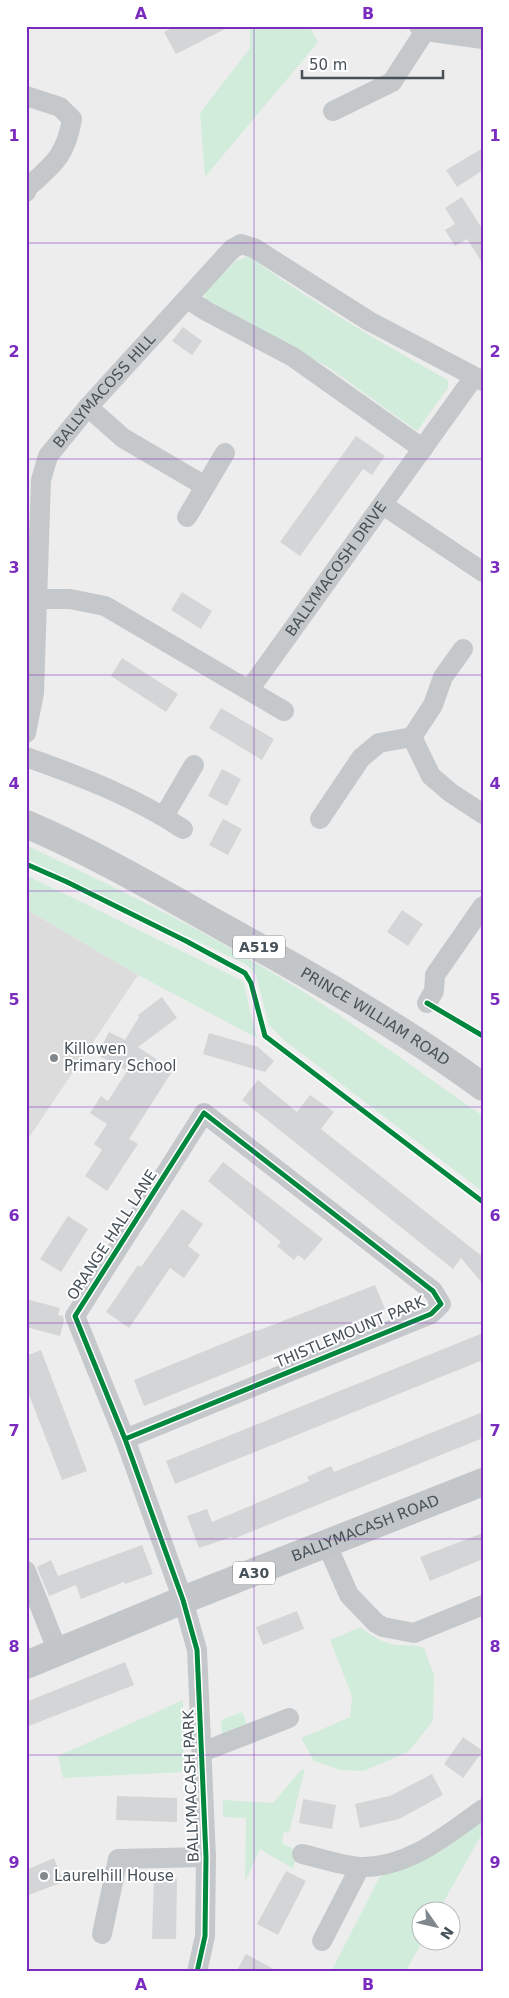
<svg xmlns="http://www.w3.org/2000/svg" width="509" height="1998" font-family="'DejaVu Sans',sans-serif">
<rect width="100%" height="100%" fill="#eeeded"/>
<path fill="#dcdcdd" d="M26,909L138,975L26,1142Z"/>
<path fill="#d2ecdb" d="M250,26H309L318,42L205,177L200,113L250,48Z
M249,256C313,303 380,342 448,380V388L417,431L328,367L205,299V292L236,261Z
M26,845C107,884 189,922 266,969C341,1013 411,1066 483,1116V1192L285,1041L269,1025L256,975L247,965L26,859Z
M26,875L243,981L257,1038L138,975L26,909Z
M360,1627C371,1635 382,1643 396,1645C406,1646 415,1644 424,1648L434,1675L433,1721L408,1752L364,1771L340,1770L314,1761L301,1738L350,1717L352,1696L330,1640Z
M183,1700L184,1772L63,1778L58,1756Z
M242,1712L247,1724L222,1734L221,1720Z
M305,1768L289,1833L284,1832L282,1843L298,1851L293,1869L260,1849L245,1882L246,1818L223,1817V1800L273,1803L300,1771Z
M483,1816V1832L439,1910H422L423,1941L405,1972H331L379,1878Z"/>
<path fill="#d4d5d6" d="M176,26H231L176,54L164,32Z
M483,148V170L457,187L446,170Z
M462,197L483,230V264L467,239L455,246L445,230L455,224L445,208Z
M183,327L202,341L192,355L172,341Z
M356,436L385,456L372,475L363,469L300,556L280,542Z
M182,592L212,611L201,629L171,610Z
M122,658L178,694L166,712L111,676Z
M221,708L274,739L262,760L209,728Z
M222,769L241,779L227,806L208,796Z
M223,819L242,829L228,855L209,845Z
M402,910L423,924L408,946L387,932Z
M162,997L177,1018L138,1047L173,1070L129,1139L138,1144L107,1191L85,1176L102,1150L94,1144L107,1124L90,1113L101,1096L108,1101L127,1071L114,1064L108,1068L111,1062L97,1055L109,1032L125,1040L139,1017L138,1015Z
M209,1033L258,1047L274,1061L265,1072L203,1054Z
M258,1080L297,1112L310,1095L334,1112L321,1129L483,1257V1284L461,1258L453,1269L242,1100Z
M223,1162L323,1239L305,1260L298,1255L294,1260L277,1246L281,1242L208,1181Z
M182,1209L203,1224L188,1246L200,1255L184,1278L170,1268L129,1328L106,1312L138,1265L141,1267Z
M68,1216L88,1229L61,1272L40,1259Z
M375,1285L385,1309L144,1406L134,1380L256,1330L257,1331Z
M26,1299L60,1308L58,1315L63,1316L64,1321L60,1336L26,1327Z
M483,1333V1360L175,1484L166,1461Z
M41,1350L87,1471L62,1480L26,1387V1356Z
M483,1412V1438L233,1539L232,1537L199,1548L187,1516L207,1509L212,1522L309,1481L307,1477L331,1466L334,1472Z
M483,1533V1559L430,1581L420,1557Z
M142,1545L153,1574L125,1584L124,1582L81,1599L76,1585L49,1596L37,1567L51,1560L58,1576Z
M297,1611L304,1629L263,1645L256,1627Z
M125,1662L134,1685L26,1727V1702Z
M463,1737L483,1751L463,1778L444,1764Z
M432,1774L443,1795L399,1819L360,1828L355,1804L390,1796Z
M117,1796L177,1798V1822L116,1820Z
M303,1799L336,1805L332,1829L299,1823Z
M54,1858L63,1882L26,1896V1870Z
M286,1871L306,1881L278,1935L257,1924Z
M154,1878L177,1879L176,1939H152Z
M246,1954L279,1972H236Z"/>
<g fill="none" stroke-linecap="round" stroke-linejoin="round">
<g stroke="#c5c8ca" stroke-width="20">
<path d="M419,26L425,31L483,39"/>
<path d="M26,96L60,107L72,119C66,155 54,164 28,187L26,192"/>
<path d="M333,111L392,82L425,31"/>
<path d="M187,299L208,312L293,357L423,449"/>
<path d="M88,407L123,438L205,486"/>
<path d="M383,505L483,572"/>
<path d="M187,517L225,453"/>
<path d="M37,599H70L105,606L284,711"/>
<path d="M463,649L443,677L433,705L412,737L431,776L451,793L483,814"/>
<path id="s1" d="M249,690L474,377"/>
<path id="s2" d="M26,733L34,693L41,480L48,456L88,407L232,249L241,244L254,248L369,321L483,381"/>
<path d="M26,757C80,776 135,797 183,829"/>
<path d="M164,816L194,765"/>
<path d="M320,819L361,758L379,743L412,737"/>
<path d="M427,1003L434,991L435,975L483,906"/>
<path d="M125,1439L431,1314L441,1304L433,1291L204,1113L75,1316L125,1439L183,1600L197,1650L206,1857L205,1936L197,1972"/>
<path d="M327,1545L349,1595L376,1623L383,1627L414,1633L483,1605"/>
<path d="M26,1571L58,1652"/>
<path d="M202,1752L289,1718"/>
<path d="M302,1854C320,1858 342,1866 361,1867C408,1868 447,1835 483,1809"/>
<path d="M102,1934L118,1859L206,1857"/>
<path d="M322,1941L360,1867"/>
</g>
<g stroke="#c3c6c8" stroke-width="28">
<path id="s3" d="M26,824C94,853 157,890 221,926C311,976 400,1026 483,1087"/>
<path id="s4" d="M26,1665L183,1600L483,1482"/>
</g>
<defs>
<path id="cycleway" d="M26,864L67,882L186,941L245,973L251,983L265,1036L483,1202
M427,1003L483,1036
M125,1439L431,1314L441,1304L433,1291L204,1113L75,1316L125,1439L183,1600L197,1650L206,1857L205,1936L197,1972"/>
</defs>
<use href="#cycleway" stroke="#fff" stroke-width="8"/>
<use href="#cycleway" stroke="#00873e" stroke-width="5"/>
</g>
<path fill="none" stroke="#7b2cbf" stroke-width="1" stroke-opacity="0.55" d="M254,26V1972M26,243H483M26,459H483M26,675H483M26,891H483M26,1107H483M26,1323H483M26,1539H483M26,1755H483"/>
<g fill="#81888d" stroke="#fff" stroke-width="2">
<circle cx="54" cy="1058" r="5"/>
<circle cx="44" cy="1876" r="5"/>
</g>
<g text-anchor="middle" stroke-width="4" stroke-linejoin="round" paint-order="stroke">
<g fill="#fff" stroke="#7e858b" stroke-width="1">
<rect x="233" y="935.5" width="52" height="23" rx="4"/>
<rect x="233" y="1561.5" width="42" height="23" rx="4"/>
</g>
<g font-size="14" font-weight="bold" fill="#465159">
<text x="259" y="952">A519</text>
<text x="254" y="1578">A30</text>
</g>
<g font-size="15" fill="#465159" stroke="#fff">
<text dy="5" stroke="none"><textPath href="#s2" startOffset="365">BALLYMACOSS HILL</textPath></text>
<text dy="5" stroke="none"><textPath href="#s1" startOffset="149">BALLYMACOSH DRIVE</textPath></text>
<text dy="5" stroke="none"><textPath href="#s3" startOffset="399">PRINCE WILLIAM ROAD</textPath></text>
<text transform="translate(112 1235) rotate(-57)" y="5">ORANGE HALL LANE</text>
<text transform="translate(350 1332) rotate(-23)" y="5">THISTLEMOUNT PARK</text>
<text dy="5" stroke="none"><textPath href="#s4" startOffset="366">BALLYMACASH ROAD</textPath></text>
<text transform="translate(191 1786) rotate(-92)" y="5">BALLYMACASH PARK</text>
</g>
<g font-size="15" fill="#465159" stroke="#fff" text-anchor="start">
<text x="64" y="1054">Killowen<tspan x="64" dy="17">Primary School</tspan></text>
<text x="54" y="1881">Laurelhill House</text>
</g>
</g>
<rect width="509" height="1998" fill="none" stroke="#ffffff" stroke-width="55"/>
<g transform="translate(436 1926) rotate(124)"><circle r="24" fill="#ffffff" stroke="#b5b9bd"/>
<path d="M0-4L9 19L0 12L-9 19Z" fill="#81888d"/>
<text y="-8" font-size="14" font-weight="bold" text-anchor="middle" fill="#465159">N</text>
</g>
<path d="M302 70v8h141v-8" fill="none" stroke="#465159" stroke-width="2.5"/>
<text x="309" y="70" font-size="15" fill="#465159" stroke="#ffffff" stroke-width="4" paint-order="stroke">50 m</text>
<rect x="28" y="28" width="454" height="1942" fill="none" stroke="#7b2cbf" stroke-width="2"/>
<g font-size="16" text-anchor="middle" font-weight="bold" fill="#7b2cbf">
<text x="141" y="19">A</text>
<text x="368" y="19">B</text>
<text x="14" y="141">1</text>
<text x="495" y="141">1</text>
<text x="14" y="357">2</text>
<text x="495" y="357">2</text>
<text x="14" y="573">3</text>
<text x="495" y="573">3</text>
<text x="14" y="789">4</text>
<text x="495" y="789">4</text>
<text x="14" y="1005">5</text>
<text x="495" y="1005">5</text>
<text x="14" y="1221">6</text>
<text x="495" y="1221">6</text>
<text x="14" y="1436">7</text>
<text x="495" y="1436">7</text>
<text x="14" y="1652">8</text>
<text x="495" y="1652">8</text>
<text x="14" y="1868">9</text>
<text x="495" y="1868">9</text>
<text x="141" y="1990">A</text>
<text x="368" y="1990">B</text>
</g>
</svg>
